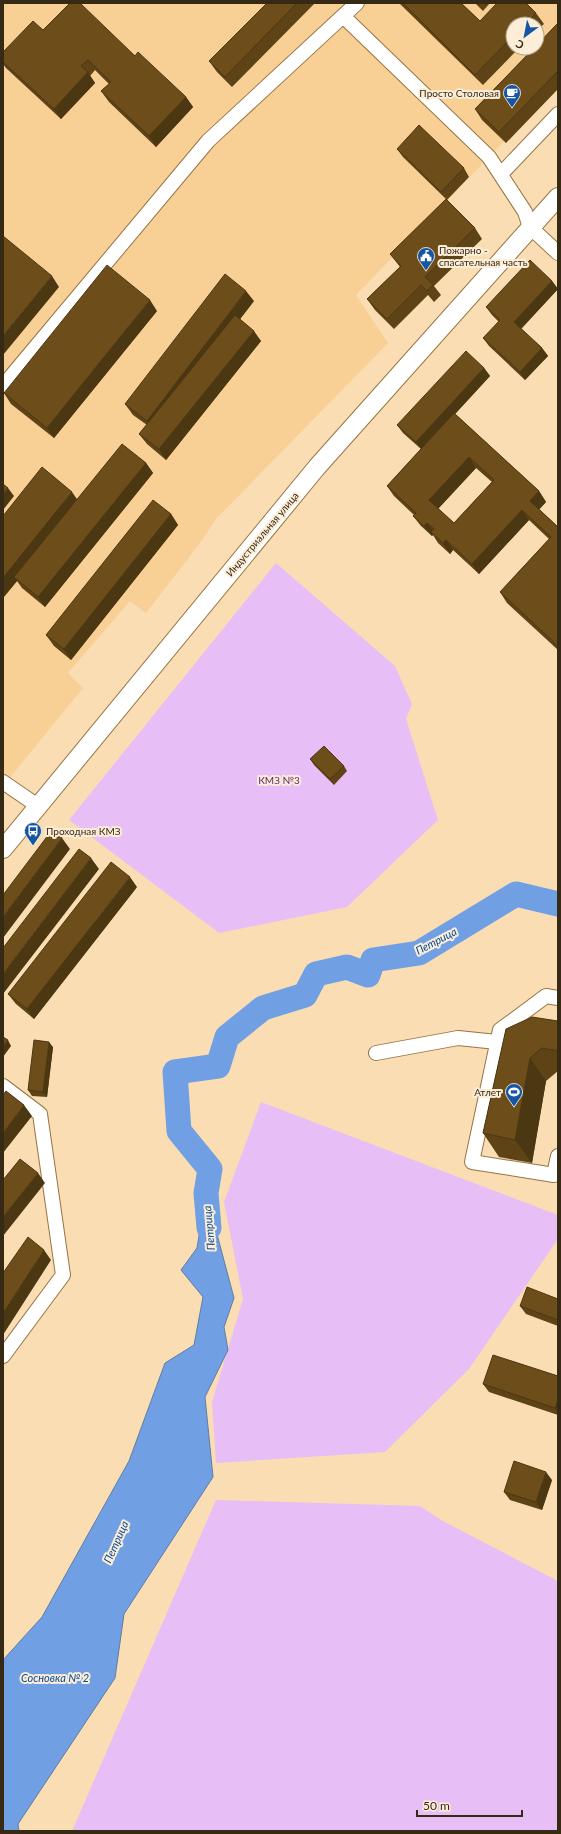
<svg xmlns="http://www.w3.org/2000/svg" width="561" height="1834" font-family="Lato,sans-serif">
<rect width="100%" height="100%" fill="#faddb3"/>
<path fill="#f8cf94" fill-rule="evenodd" d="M3,3H558V89L506,143L504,141L489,157L356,295L388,343L216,519L200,543L146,613L130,601L68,673L83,688L3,786ZM513,24H537V48H513Z"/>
<path fill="#e7bff6" d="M276,563L395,666L412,704L406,719L438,820L347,907L219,933L69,820Z
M261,1102L558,1215V1239L469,1369L385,1452L216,1463L212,1402L243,1299L224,1202Z
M216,1500L420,1506L441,1520L558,1581V1831H72Z"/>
<path fill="#70a0e3" stroke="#5f7da5" d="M206,1193L234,1298L224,1327L228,1350L205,1397L213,1477L124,1614L115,1678L18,1824L19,1831H3V1660L42,1617L129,1461L165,1363L194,1345L203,1297L181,1270L197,1248Z"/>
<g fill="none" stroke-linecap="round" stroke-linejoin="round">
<path stroke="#70a0e3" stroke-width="25" d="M209,1228L206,1193L210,1169L179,1131L175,1072L218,1066L227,1037L263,1008L305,995L316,974L347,967L368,975L373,960L419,953L516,894L558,904"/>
<defs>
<path id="minor" d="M344,17L489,157L525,212L530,227L558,253
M501,174L558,114
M3,386L208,141L357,3
M3,782L38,806
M558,998L546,996L500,1030L472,1162L554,1175L558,1156
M376,1053L458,1038L497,1042
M3,1086L40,1114L63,1275L3,1356"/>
<path id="major" d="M3,849L317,467L558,197"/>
</defs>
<use href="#minor" stroke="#967543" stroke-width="16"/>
<use href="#major" stroke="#967543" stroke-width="20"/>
<use href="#minor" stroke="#fff" stroke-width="14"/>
<use href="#major" stroke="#fff" stroke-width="18"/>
</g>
<path fill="#5e4317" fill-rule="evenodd" d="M267,3H315L232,87L217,72L209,61Z
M399,3H461L480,21L536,13L544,24L537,30V24H513V48H519L483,85Z
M475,3H490L483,11Z
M558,23V89L506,143L482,120L475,109Z
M43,30L135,56L186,97L193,107L156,147L109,102L101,91L109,84L95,70L90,76L95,83L61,119L6,68L3,64V52Z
M397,149L464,168L469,177L447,200L403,157Z
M475,228L482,239L434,286L441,295L434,302L428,295L394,329L375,310L367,299L400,267L390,254Z
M552,281L558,289L521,329L542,348L548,356L525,380L489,346L483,338L499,322L492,315L486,307Z
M254,301L240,319L261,341L166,460L147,444L139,434L147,425L133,415L125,404Z
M157,311L54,438L11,404L4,393Z
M484,368L490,376L455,414L539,491L546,502L539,509L558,527V650L507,603L500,592L549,539L529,520L479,574L453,550L450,554L438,543L433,535L432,536L421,526L413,516L414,515L394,496L387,486L421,449L403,433L397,425ZM476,468L492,482L454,523L438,509Z
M146,463L153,473L45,607L22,588L17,581L3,598V516L77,499Z
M171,514L178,525L71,660L54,646L46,635Z
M310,759L344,766L347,771L334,785L314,765Z
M137,887L34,1019L16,1004L8,994Z
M558,1021V1071L546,1081L532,1163L499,1157L483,1133L506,1029Z
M53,1047L47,1097L32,1096L28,1090Z
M558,1299V1326L526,1314L520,1306Z
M558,1376V1415L489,1392L483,1384Z
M552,1480L542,1510L510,1500L504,1492Z"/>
<path fill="#4c3713" d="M88,72L95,83L61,119L54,109Z
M186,97L193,107L156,147L149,136Z
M52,276L59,287L3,355V336Z
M552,281L558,289L520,330L514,322Z
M246,291L254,301L154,431L147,421Z
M150,300L157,311L54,438L47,428Z
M254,331L261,341L166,460L159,449Z
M542,348L548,356L525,380L520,372Z
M484,368L490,376L422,450L416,442Z
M469,457L476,468L436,511L429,500Z
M146,463L153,473L45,607L38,597Z
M8,488L14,496L3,510V494Z
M539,491L546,502L538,511L530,501Z
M72,492L79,502L14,577L17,581L3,598V578Z
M522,510L529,520L479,574L472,564Z
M171,514L178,525L71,660L64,649Z
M427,523L435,533L431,532L433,535L432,536L424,526Z
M446,540L453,550L450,554L443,543Z
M62,838L70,849L3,938V917Z
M91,858L99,869L3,994V974Z
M130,877L137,887L34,1019L27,1009Z
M8,1040L11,1046L3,1057V1046Z
M49,1042L53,1047L47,1097L43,1092Z
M530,1058L546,1081L532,1163L515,1140Z
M24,1105L32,1116L3,1153V1133Z
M38,1173L45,1183L3,1236V1217Z
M44,1250L51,1260L3,1335V1313Z
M558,1400V1412L555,1408Z
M546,1472L552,1480L542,1510L536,1502Z"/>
<path fill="#6d4e1b" stroke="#4c3713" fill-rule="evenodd" d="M70,3H80L135,56L138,52L186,97L149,136L101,91L111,82L88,60L81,66L88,72L54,109L3,62V52L33,21L43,30Z
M267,3H297L225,77L209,61Z
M403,3H461L480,21L497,3H526L536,13L525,24H513V36L475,75Z
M476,3H481L479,5Z
M558,23V71L499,132L475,109L534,48H537V45Z
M419,125L464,168L441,192L397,149Z
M446,199L475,228L425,277L433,285L427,291L421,285L387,319L367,299L401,266L390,254Z
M3,236L52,276L3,336Z
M530,260L552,281L514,322L542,348L520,372L483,338L500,320L486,307Z
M107,265L150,300L47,428L4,393Z
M225,274L246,291L147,421L125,404Z
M235,315L254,331L159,449L139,434Z
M466,351L484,368L416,442L397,425Z
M454,413L539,491L530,501L558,527V646L500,592L551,537L522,510L472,564L446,540L443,543L431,532L434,529L427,523L424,526L413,516L416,513L387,486ZM469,457L494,480L454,523L429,500Z
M122,444L146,463L38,597L14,577Z
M42,467L72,492L3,578V516Z
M3,484L8,488L3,494Z
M153,500L171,514L64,649L46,635Z
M324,746L344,766L330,779L310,759Z
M52,830L62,838L3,917V895Z
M79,849L91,858L3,974V948Z
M111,862L130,877L27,1009L8,994Z
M532,1017L558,1021V1051L542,1048L530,1058L515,1140L483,1133L506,1029Z
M3,1037L8,1040L3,1046Z
M34,1040L49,1042L43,1092L28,1090Z
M6,1091L24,1105L3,1133V1095Z
M20,1159L38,1173L3,1217V1180Z
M28,1237L44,1250L3,1313V1273Z
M527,1287L558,1299V1320L520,1306Z
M493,1355L558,1376V1400L555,1408L483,1384Z
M514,1461L546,1472L536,1502L504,1492Z"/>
<defs>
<symbol id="cafe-pin" viewBox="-11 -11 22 30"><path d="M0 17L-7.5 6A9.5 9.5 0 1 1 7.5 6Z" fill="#1455a6" stroke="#fbedd8"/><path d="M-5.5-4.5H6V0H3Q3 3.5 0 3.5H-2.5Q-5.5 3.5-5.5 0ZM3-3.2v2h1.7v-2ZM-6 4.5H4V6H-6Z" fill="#fff"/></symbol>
<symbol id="civic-pin" viewBox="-11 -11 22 30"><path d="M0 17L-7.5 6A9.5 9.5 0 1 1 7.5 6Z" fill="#1455a6" stroke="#fbedd8"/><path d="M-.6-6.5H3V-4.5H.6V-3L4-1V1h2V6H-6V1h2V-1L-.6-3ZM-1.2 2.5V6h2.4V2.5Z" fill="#fff"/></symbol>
<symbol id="bus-pin" viewBox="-11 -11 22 30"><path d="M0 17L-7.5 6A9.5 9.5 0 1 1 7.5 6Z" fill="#1455a6" stroke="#fbedd8"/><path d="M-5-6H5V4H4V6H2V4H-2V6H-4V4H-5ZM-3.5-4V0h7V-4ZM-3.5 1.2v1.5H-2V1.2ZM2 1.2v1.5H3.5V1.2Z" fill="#fff"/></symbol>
<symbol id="stadium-pin" viewBox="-11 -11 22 30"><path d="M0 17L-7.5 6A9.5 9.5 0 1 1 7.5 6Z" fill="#1455a6" stroke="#fbedd8"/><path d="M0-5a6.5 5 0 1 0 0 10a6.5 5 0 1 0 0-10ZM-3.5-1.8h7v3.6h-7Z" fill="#fff"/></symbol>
</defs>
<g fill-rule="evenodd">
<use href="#cafe-pin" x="502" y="83" width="20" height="27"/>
<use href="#civic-pin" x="416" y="246" width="20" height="27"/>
<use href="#bus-pin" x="23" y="821" width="20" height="27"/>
<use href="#stadium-pin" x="504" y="1082" width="20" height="27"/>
</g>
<g text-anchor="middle" stroke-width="4" stroke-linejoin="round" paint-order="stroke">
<g font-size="10" fill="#372a15" stroke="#fbedd8" text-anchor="end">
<text x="499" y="97">Просто Столовая</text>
<text x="439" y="254" text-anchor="start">Пожарно -<tspan x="439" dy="12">спасательная часть</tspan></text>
<text x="46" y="835" text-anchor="start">Проходная КМЗ</text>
<text x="501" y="1096">Атлет</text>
</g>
<g font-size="10" fill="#372a15" stroke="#fbedd8">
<text transform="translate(262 534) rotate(-50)" y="4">Индустриальная улица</text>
</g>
<g font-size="10" fill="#622577" stroke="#fbedd8">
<text x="279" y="784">КМЗ №3</text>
</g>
<g font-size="11" font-style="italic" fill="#074b99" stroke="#fbedd8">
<text transform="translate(436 941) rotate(-28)" y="4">Петрица</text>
<text transform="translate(209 1228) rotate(-95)" y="4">Петрица</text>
<text transform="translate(116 1542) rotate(-66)" y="4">Петрица</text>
<text x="55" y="1682">Сосновка № 2</text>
</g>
</g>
<rect width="561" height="1834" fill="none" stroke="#372a15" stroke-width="8"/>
<g transform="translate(525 36) rotate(212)"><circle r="19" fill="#fbedd8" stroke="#ad9f8a"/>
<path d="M0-3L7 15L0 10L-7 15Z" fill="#1455a6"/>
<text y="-6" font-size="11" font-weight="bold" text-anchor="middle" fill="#372a15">С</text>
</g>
<path d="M417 1810v6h105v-6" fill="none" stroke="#372a15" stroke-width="2"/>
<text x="423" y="1810" font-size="12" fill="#372a15" stroke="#fbedd8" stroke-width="3" paint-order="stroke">50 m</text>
</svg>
